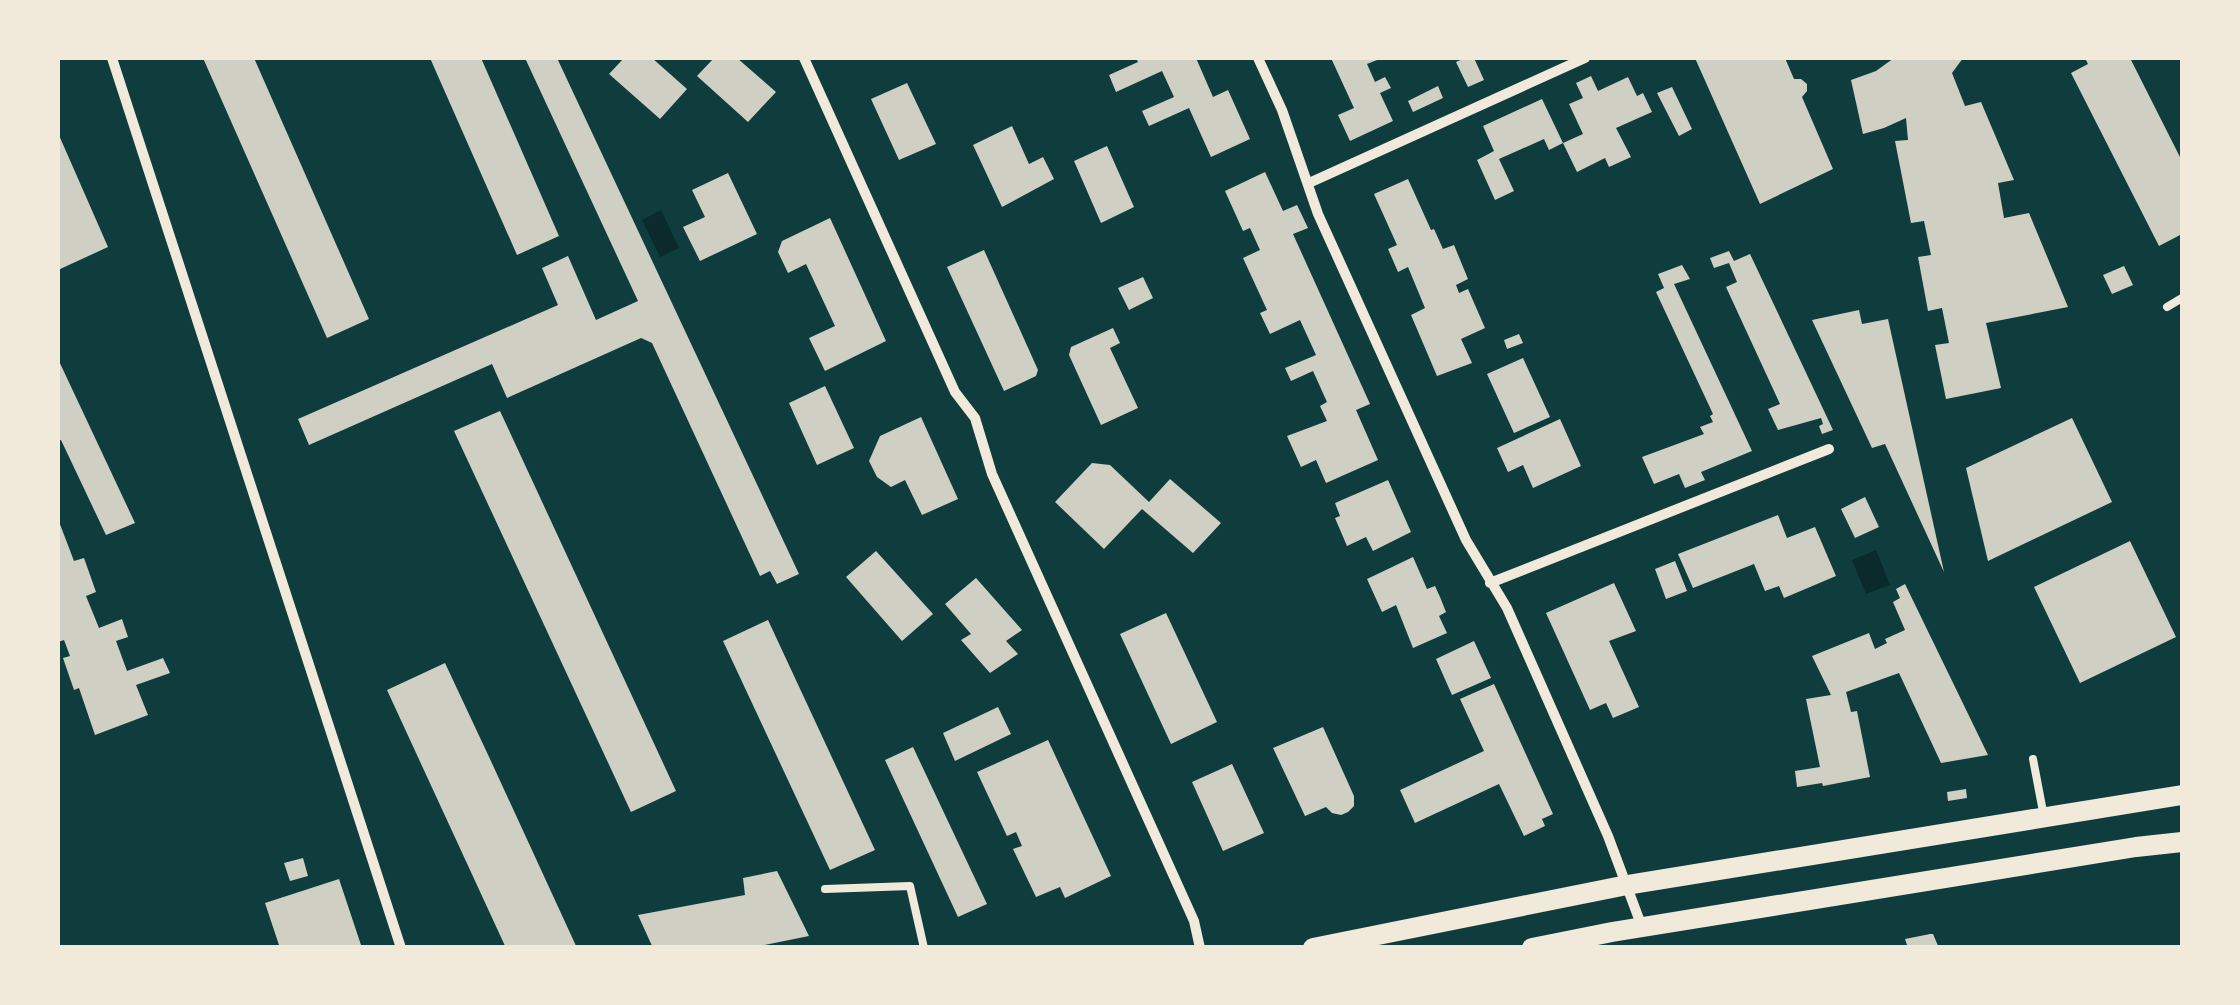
<svg xmlns="http://www.w3.org/2000/svg" width="2240" height="1005" font-family="Mulish,sans-serif">
<rect width="100%" height="100%" fill="#0f3d3e"/>
<path fill="#0a2a2b" d="M661,210L679,248L660,257L642,220Z
M1876,550L1890,585L1866,594L1852,560Z"/>
<path fill="#cfcfc3" d="M203,58H254L369,319L327,338Z
M430,58H481L559,236L517,255Z
M525,58H557L799,574L777,584L770,571L760,576L652,343L641,338L507,398L492,364L309,445L298,419L558,305L542,268L568,256L596,320L638,301Z
M624,58H652L687,89L660,119L609,74Z
M714,58H737L776,92L748,122L697,76Z
M1136,58H1196L1213,97L1228,90L1250,139L1211,157L1189,108L1149,126L1142,111L1174,97L1162,71L1116,92L1109,75L1138,62Z
M1331,58H1382L1367,64L1375,82L1385,77L1391,88L1380,93L1393,121L1350,141L1338,115L1354,108Z
M1465,58H1474L1484,80L1468,87L1456,62Z
M1695,58H1785L1794,79H1801L1807,84V91L1802,97L1833,169L1760,204Z
M1894,58H1963L1952,73L1965,106L1981,102L2014,180L1998,183L2004,218L2029,213L2068,307L1986,323L2001,388L1946,399L1935,345L1949,343L1942,308L1928,311L1918,257L1931,255L1924,221L1911,223L1895,141L1908,140L1906,118L1884,128L1863,134L1851,80L1876,71Z
M2085,58H2130L2182,161V234L2159,246L2071,73L2088,64Z
M1591,76L1598,91L1628,77L1637,96L1643,93L1652,112L1616,128L1631,157L1609,167L1605,158L1577,172L1563,143L1583,134L1569,104L1583,98L1576,83Z
M907,83L936,144L899,160L871,99Z
M1438,86L1443,98L1413,112L1408,101Z
M1672,87L1692,129L1679,136L1657,93Z
M1542,99L1563,143L1549,150L1544,139L1499,159L1514,191L1495,200L1477,160L1494,151L1483,126Z
M1012,126L1029,164L1043,157L1054,179L1002,207L973,145Z
M58,133L108,247L58,270Z
M1107,146L1134,207L1101,223L1074,161Z
M1265,172L1283,211L1297,205L1308,228L1293,234L1370,404L1356,410L1378,460L1326,483L1316,460L1301,467L1287,436L1327,421L1320,406L1327,402L1313,371L1291,381L1285,368L1316,355L1300,320L1270,334L1260,313L1267,310L1243,258L1260,250L1250,228L1243,231L1225,191Z
M728,173L757,234L700,261L683,227L705,217L692,190Z
M1408,179L1431,230L1434,229L1443,249L1454,245L1468,279L1456,285L1459,293L1468,289L1485,328L1461,339L1472,363L1437,376L1411,315L1425,308L1408,267L1398,272L1388,249L1397,245L1374,194Z
M830,218L886,341L825,371L809,338L835,326L806,264L788,273L778,252L782,241Z
M984,250L1038,370L1036,376L1004,391L947,267Z
M1729,251L1734,261L1750,254L1833,430L1822,434L1819,426L1823,424L1821,418L1778,430L1768,409L1780,404L1726,287L1737,282L1729,263L1714,268L1710,258Z
M1682,265L1690,279L1674,284L1752,451L1701,472L1705,480L1685,488L1679,474L1654,484L1642,457L1704,434L1700,427L1713,422L1710,416L1713,414L1656,292L1664,288L1658,274Z
M2124,266L2133,285L2112,294L2103,275Z
M1143,277L1153,298L1129,310L1118,288Z
M1859,310L1862,324L1888,319L1944,572L1885,444L1872,448L1812,320Z
M1113,328L1120,343L1110,348L1138,408L1101,425L1069,355L1071,347Z
M1519,334L1523,343L1507,349L1504,340Z
M1523,358L1550,417L1514,433L1487,374Z
M58,359L135,523L106,535L61,440L58,441Z
M825,386L854,448L817,465L789,403Z
M500,411L676,791L631,812L454,431Z
M921,417L958,499L922,515L905,480L891,487L877,477L869,461L880,436Z
M2072,418L2112,502L1988,561L1966,468Z
M1560,419L1581,466L1533,488L1523,465L1508,472L1497,448Z
M1092,463L1110,465L1149,502L1170,479L1221,523L1193,553L1142,509L1104,549L1055,502Z
M1388,480L1411,532L1373,551L1366,537L1347,546L1335,518L1340,516L1335,503Z
M1865,497L1879,527L1855,538L1841,509Z
M1778,515L1787,538L1815,527L1836,576L1784,598L1779,586L1765,591L1754,564L1693,588L1678,554Z
M58,519L74,561L84,558L96,592L86,596L99,628L122,619L128,637L116,641L127,671L163,658L170,673L136,685L148,715L95,735L79,688L74,690L63,658L70,656L64,640L58,642Z
M2130,541L2176,637L2080,683L2034,587Z
M876,551L933,614L902,641L846,577Z
M1413,557L1427,589L1435,586L1440,597L1446,612L1439,616L1447,633L1413,648L1396,605L1382,612L1367,579Z
M1675,561L1687,591L1666,599L1655,569Z
M976,578L1022,630L1006,641L1018,654L990,673L961,640L971,634L945,604Z
M1614,583L1636,631L1609,641L1639,707L1613,718L1606,703L1590,710L1546,613Z
M1905,584L1988,755L1941,763L1899,673L1846,692L1851,712L1857,711L1870,777L1823,786L1822,783L1797,787L1795,771L1820,767L1806,699L1831,695L1812,656L1869,633L1875,649L1887,643L1885,639L1905,630L1893,602L1900,598L1896,589Z
M1166,613L1217,722L1171,744L1120,634Z
M768,620L875,850L830,870L723,641Z
M1474,641L1491,678L1452,695L1436,659Z
M445,663L490,759L577,948H506L387,690Z
M1494,684L1553,814L1542,819L1545,826L1524,836L1499,784L1415,823L1400,790L1484,751L1460,699Z
M998,707L1011,734L955,761L943,733Z
M1323,727L1354,796V806L1348,812L1341,815L1332,813L1326,807L1305,816L1273,748Z
M1048,740L1111,876L1065,898L1060,887L1036,897L1013,849L1022,846L1016,832L1007,836L977,772Z
M913,747L987,904L958,917L885,760Z
M1232,764L1264,833L1223,851L1192,782Z
M1966,789L1967,798L1948,801L1947,792Z
M303,858L308,876L290,881L284,863Z
M777,871L809,936L749,948H653L638,915L745,895L743,878Z
M339,879L362,948H280L265,903Z
M1930,934H1933L1939,948H1908L1905,939Z"/>
<g fill="none" stroke-linecap="round" stroke-linejoin="round">
<path stroke="#f1e9da" stroke-width="8" d="M2167,307L2182,298
M2033,759L2044,817
M825,889L910,886L924,948"/>
<path stroke="#f1e9da" stroke-width="10" d="M112,58L401,948
M804,58L955,392L975,418L992,474L1194,921L1200,948
M1258,58L1282,110L1318,214L1466,540L1507,608L1608,836L1642,927
M1309,183L1585,58
M1490,583L1829,449"/>
<path stroke="#f1e9da" stroke-width="20" d="M1313,948L1627,885L2182,795
M1532,948L1612,932L2136,847L2182,842"/>
</g>
<rect width="2240" height="1005" fill="none" stroke="#f1e9da" stroke-width="120"/>
</svg>
